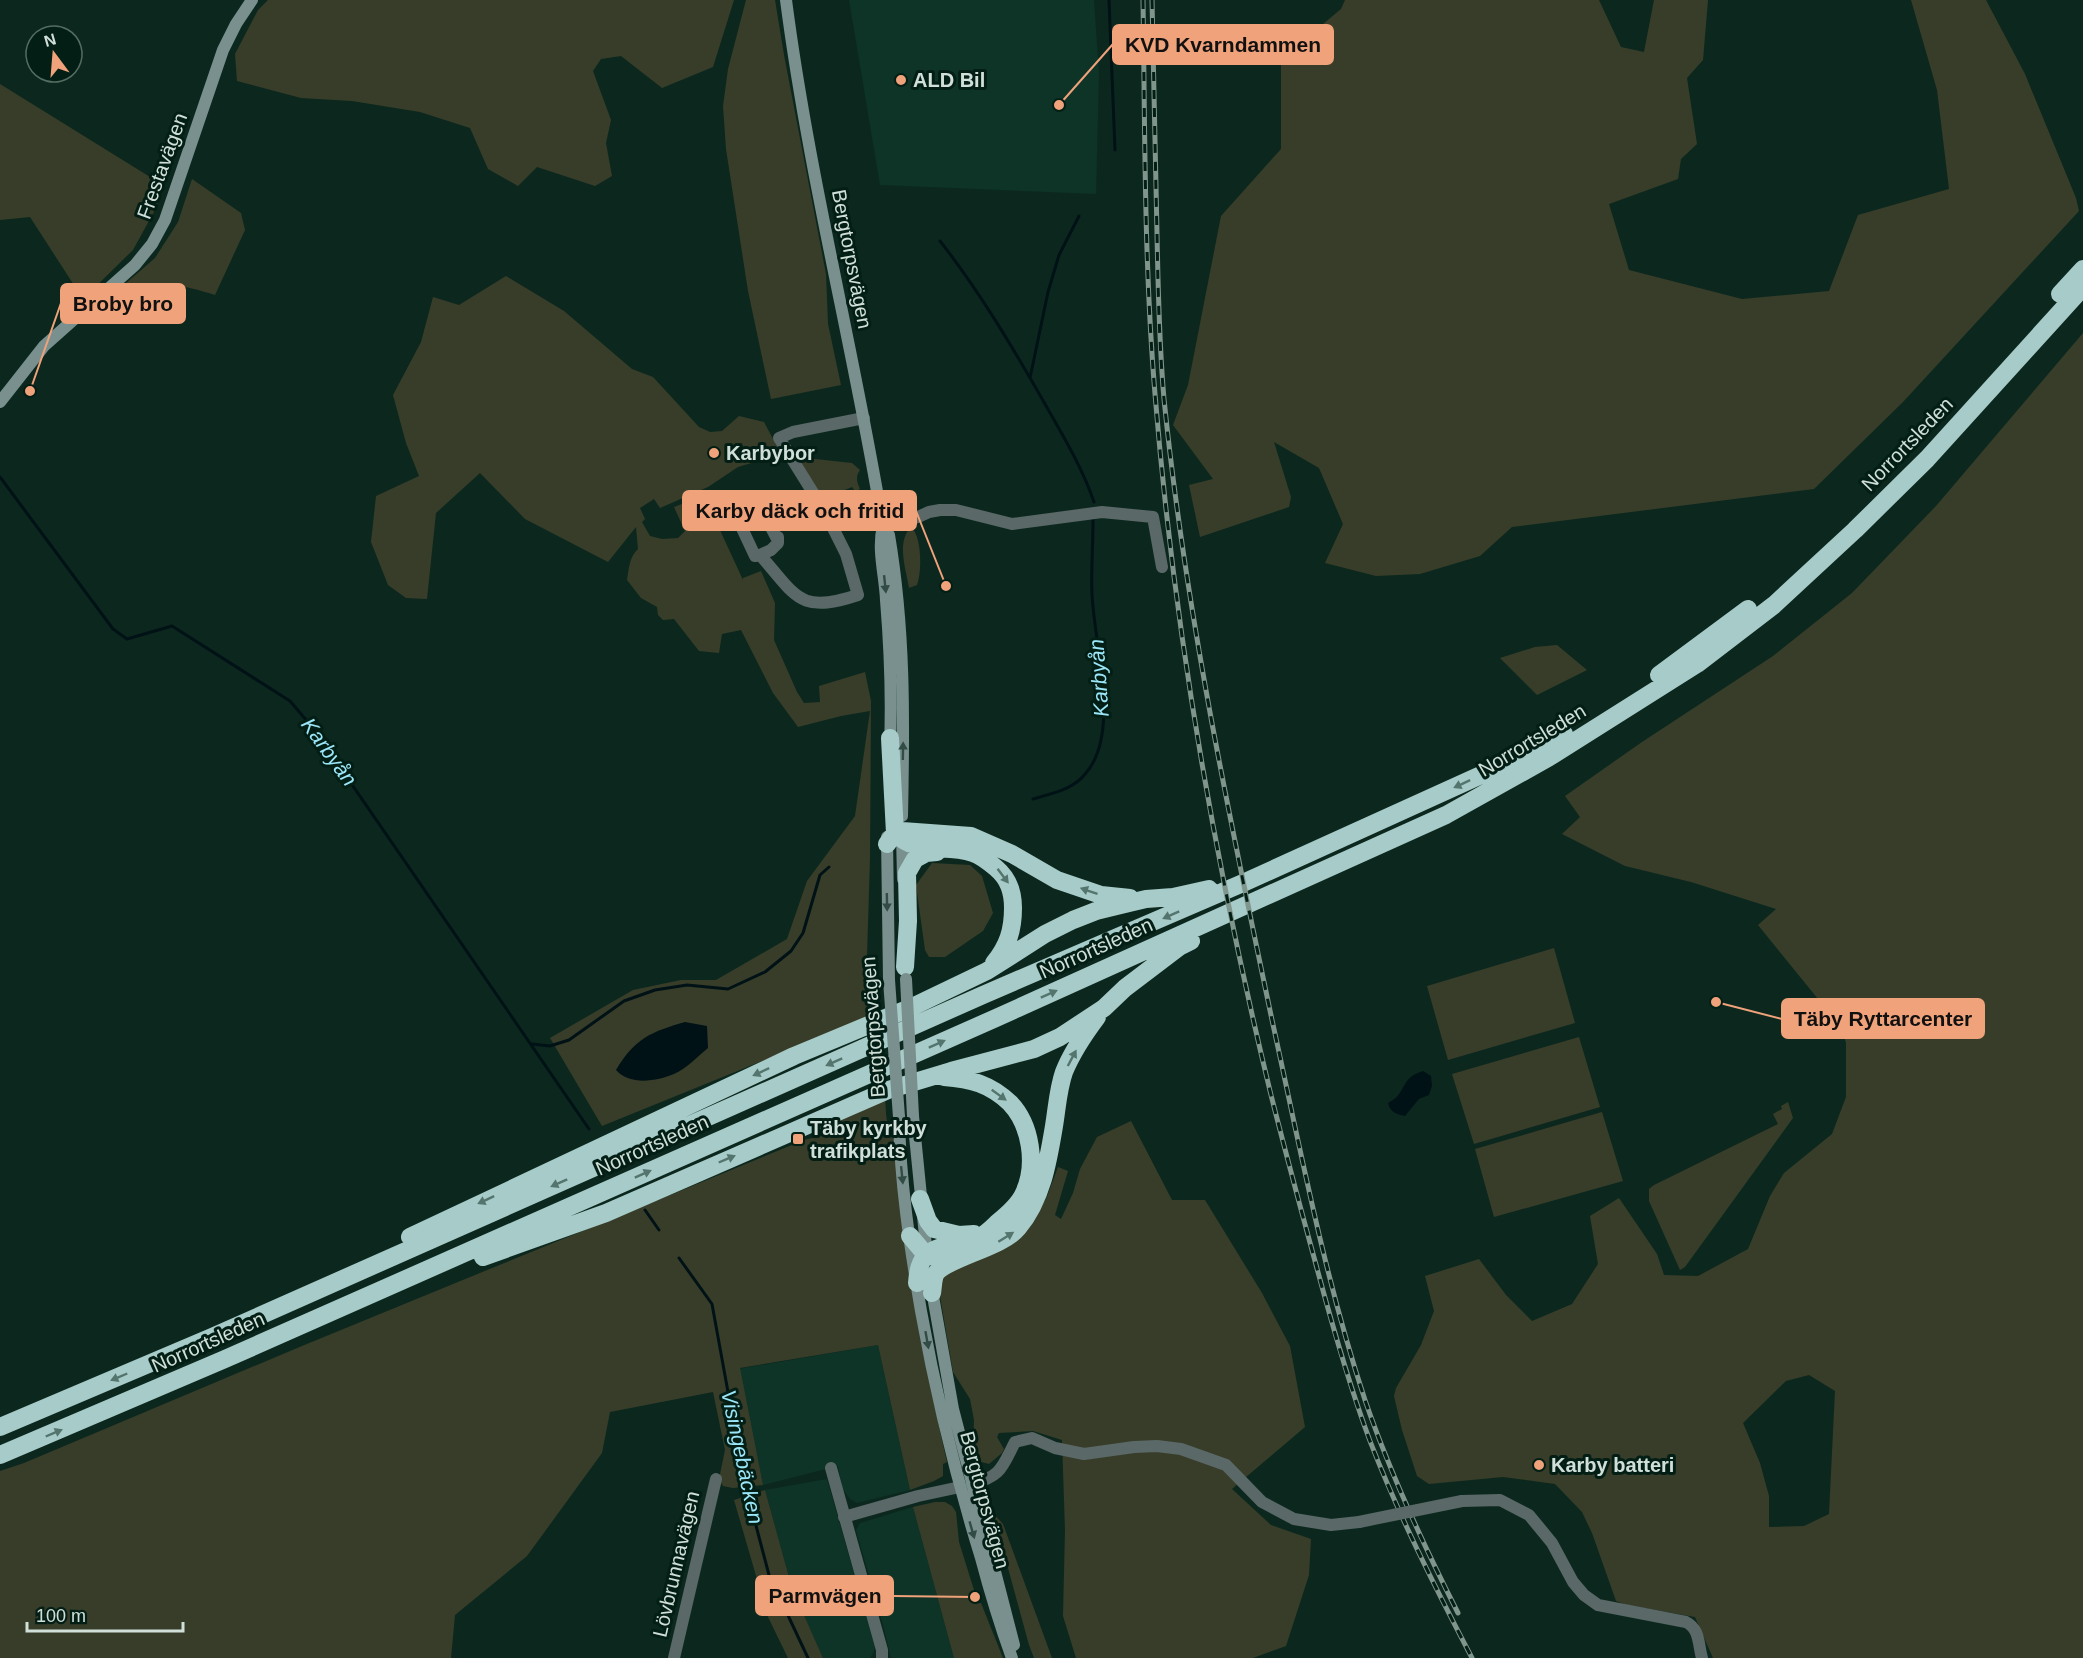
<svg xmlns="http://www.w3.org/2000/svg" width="2083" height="1658" font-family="Helvetica,sans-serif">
<rect width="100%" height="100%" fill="#0c281e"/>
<path fill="#0d3427" d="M849,0H1094L1099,74L1096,194L880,185Z
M878,1345L910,1490L857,1503L850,1499L842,1488L838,1466L763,1485L738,1369Z
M827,1479L875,1647L873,1653L870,1658H823L792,1588L765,1490Z
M913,1507L940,1606L954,1658H891L883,1625L856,1530L860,1523Z"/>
<path fill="#383d29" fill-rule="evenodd" d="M268,0H734L713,67L662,88L621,56L601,59L593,71L611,120L606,143L612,176L595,186L537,167L518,186L488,169L470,128L420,112L352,101L301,98L237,81L235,54L258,10Z
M746,0H775L784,55L826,274L828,324L841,385L771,399L748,291L726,149L723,106L728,69Z
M1345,0H1599L1621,47L1644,52L1654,0H1708L1703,60L1687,78L1697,144L1681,159L1678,179L1609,204L1629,270L1742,299L1829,291L1858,215L1949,189L1937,90L1911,0H1986L2025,74L2076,198L2079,211L1903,402L1814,489L1512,527L1480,556L1420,574L1376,576L1325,563L1343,524L1319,468L1274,442L1291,497L1289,507L1200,537L1189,485L1213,479L1173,425L1188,385L1221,216L1281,149V59L1341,9Z
M0,84L163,185L156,208L133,250L83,299L30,217L0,220Z
M192,179L241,213L245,230L215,295C195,289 155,276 138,292C127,301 118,313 109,324L95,310L155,258L178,222Z
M506,276L564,311L632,369L653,377L699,427L710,432L722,431L739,416L764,422L781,454L738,467L708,487L660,508L654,499L640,508L645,519L642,522L650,536L662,539L678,538L685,531L674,507L709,494L719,528L743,580V578L761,571L775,603L774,640L797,692L804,703L820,702L819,686L865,672L871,701L870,858L867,955L876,1015L602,1126L550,1038L633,990L681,980H716L787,939L807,881L855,816L870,711L841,716L798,727L773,693L741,630L722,634L719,653L699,651L674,619L663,620L658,615L657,607L641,598L627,580C629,569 629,557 638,549L636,527L608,562L525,519L480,473L436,513L427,599L406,598L388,585L371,542L376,496L419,476L406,443L393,395L421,342L433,297L459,305Z
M2083,333V1658H1713L1695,1617L1627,1605L1616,1601L1592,1533L1582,1512L1555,1484L1503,1477L1429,1484L1417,1476L1402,1430L1394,1396L1396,1388L1421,1345L1434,1311L1425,1276L1479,1259L1506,1295L1532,1321L1572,1304L1598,1264L1590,1216L1619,1198L1657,1254L1664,1275L1698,1276L1748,1249L1770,1196L1784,1173L1832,1134L1846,1097V1043L1834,1000L1818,999L1758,925L1776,909L1691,882L1625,866L1562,834L1580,817L1565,796L1642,742L1773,656L1852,593L1936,506ZM1809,1375L1835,1391L1829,1514L1804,1526L1769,1527V1496L1760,1463L1743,1423L1786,1381Z
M797,457L852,463L860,470C855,477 857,482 860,489L855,491L852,487L823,499Z
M911,527C922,536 922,572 917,585L909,588C906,569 896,542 911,527Z
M1557,645L1587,670L1537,695L1500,658L1535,647Z
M932,863L970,865L982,876L993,913L983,931L945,957H929L925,950L916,885Z
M1554,948L1575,1023L1448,1060L1427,986Z
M1579,1037L1600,1107L1474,1144L1452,1074Z
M885,1094C886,1111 885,1125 894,1140C908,1248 922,1356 947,1462L943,1464V1476L934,1481L910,1490L878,1345L740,1368L763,1485L733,1488L723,1486L719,1479L725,1450L713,1392L610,1412L602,1453L527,1556L455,1615L451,1658H0V1471L24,1463L302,1346L804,1140L824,1135L826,1126Z
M1788,1102L1793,1118L1685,1267L1680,1270L1649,1201V1189L1654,1185L1778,1124L1773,1114L1782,1109L1781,1106Z
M1602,1112L1623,1181L1494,1217L1475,1149Z
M1131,1121L1172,1200H1205L1262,1293L1290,1346L1305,1427L1232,1489L1271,1525L1311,1539L1309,1575L1286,1646L1253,1658H1076L1063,1616L1065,1530L1062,1440L1033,1431L999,1433L997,1437L1004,1449L1002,1453L989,1464L978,1461L973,1448L974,1420L970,1399L953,1372L940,1296V1277L1033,1216L1046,1199L1058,1167L1068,1171L1055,1215L1061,1219L1073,1193L1080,1169L1097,1137Z
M765,1490L792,1588L823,1658H788L768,1617L734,1500Z
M935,1502H945L952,1506L956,1512L959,1542L974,1590L970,1595L974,1604L981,1603L1003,1658H954L913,1507Z
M993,1513L1003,1524L1052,1658H1034L1029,1645Z"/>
<path fill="#001216" d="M685,1022L707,1026L708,1048C698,1056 686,1069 674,1074C657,1081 630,1086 616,1070C635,1038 651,1032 685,1022Z
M1423,1071L1431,1076L1432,1086L1429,1095L1419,1099L1405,1116C1396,1114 1390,1112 1388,1103C1408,1093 1399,1078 1423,1071Z"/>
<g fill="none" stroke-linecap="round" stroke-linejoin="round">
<path stroke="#001216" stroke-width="3" d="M1109,0L1115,150
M940,241C980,292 1013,348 1045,404C1063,436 1082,467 1094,502
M1030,378L1048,292L1059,255L1079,216
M0,477L113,629L127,639L172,626L290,701L313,728L589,1129
M1033,799C1052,793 1073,790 1086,773C1121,732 1094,644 1092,594C1091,569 1093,545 1093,520
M532,1044L550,1046L569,1040L624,1001L655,990L687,985L728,989L765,972L791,951L803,933L820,875L829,867
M645,1210L659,1230
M679,1258L712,1304L744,1480L769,1575L808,1658"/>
<path stroke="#5a6867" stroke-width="12" d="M883,526L918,517L929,512L940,510H956L1012,524L1102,512L1153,517L1162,567
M760,555L771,550L778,543V537H776L763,512L740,524L755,556L760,555C796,595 798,615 858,595L846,554L825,512L779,438L793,432L864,418
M831,1468L882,1650V1658
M972,1484C1002,1476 1002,1467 1015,1442L1032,1438L1055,1448L1084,1454L1134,1447L1157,1446L1181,1449L1226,1465L1262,1502L1294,1519L1331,1525L1359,1522
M1462,1501L1500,1500L1529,1515L1552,1543L1573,1582L1584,1595L1598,1605L1686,1622C1700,1629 1698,1644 1702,1658
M844,1517L918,1496L960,1487
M674,1658L716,1479"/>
<path stroke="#79908e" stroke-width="12" d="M786,0C809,177 854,350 883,526C877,550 885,575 886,600C890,649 892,696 890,745
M0,402L44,346L135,265L152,244L165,220L223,50L236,24L252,0
M883,526L889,535C905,630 904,720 902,816
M902,834L903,879
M887,837L889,980
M913,1116L927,1256
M899,1117C900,1182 910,1247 921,1311C936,1395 956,1477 981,1558C990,1592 1000,1625 1012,1658
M931,1285L953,1409L1014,1645"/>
<path stroke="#a6cbc8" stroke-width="18" d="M2060,294L2083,269
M1659,675L1748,609
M890,738L895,833C918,857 945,843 973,853C982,856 989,862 996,868C1009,879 1013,892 1013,908C1013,930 1008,946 994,963
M887,844L895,833L902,831L971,836L1012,854L1057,880L1101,895L1130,898
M905,967L908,921L907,873L915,859L926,853L937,852
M920,1199L928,1221L934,1229L959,1235L974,1234
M910,1236L926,1255L938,1258
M410,1237L794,1056L912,1007L987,971L1045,934L1073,920L1096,911L1129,903L1146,899L1173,897L1209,889
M483,1257L606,1213L888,1090L951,1071L1034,1049L1060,1037L1104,1008L1125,988L1179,947L1191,941
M917,1283C918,1272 919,1261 928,1254C940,1243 960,1246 975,1240C983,1236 991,1229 997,1223C1007,1215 1019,1205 1024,1193C1037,1165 1031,1125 1010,1103C990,1084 971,1079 944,1077
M932,1293C933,1287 933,1280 935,1275C942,1259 1002,1248 1018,1228C1042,1199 1048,1162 1054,1126C1057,1108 1058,1089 1064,1072C1072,1052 1085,1033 1097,1017
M0,1427L212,1337L983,995L1243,883L1547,745L1564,734
M0,1455L225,1359L996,1018L1446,815L1548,758L1697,664L1774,605L1855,530L1927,459L2083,287"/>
<defs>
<path id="rail" d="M1143,0C1145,131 1144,263 1155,394C1174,630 1215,865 1271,1095C1285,1150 1300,1206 1315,1261C1331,1321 1348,1382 1370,1441C1399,1516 1435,1587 1472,1658
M1152,0C1154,78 1155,155 1157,233C1158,288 1159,343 1164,399C1185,607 1229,816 1272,1020C1300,1147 1324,1276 1365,1400C1390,1473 1423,1544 1458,1613"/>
</defs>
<use href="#rail" stroke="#80958c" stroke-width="5"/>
<use href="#rail" stroke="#031e15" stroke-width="3" stroke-dasharray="9" stroke-linecap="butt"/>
<path stroke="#5a6867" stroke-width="12" d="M1359,1522L1462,1501"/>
<path stroke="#79908e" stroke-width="12" d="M906,979L913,1116
M889,980L899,1117"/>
</g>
<defs><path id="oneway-solid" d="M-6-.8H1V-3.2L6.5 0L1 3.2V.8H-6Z" transform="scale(1.5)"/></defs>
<g fill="#324c45">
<use href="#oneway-solid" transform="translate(885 584) rotate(84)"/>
<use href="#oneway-solid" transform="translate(903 751) rotate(-89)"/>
<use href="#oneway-solid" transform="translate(887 902) rotate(89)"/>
<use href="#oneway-solid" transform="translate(902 1175) rotate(84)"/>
<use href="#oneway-solid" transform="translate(927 1340) rotate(80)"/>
<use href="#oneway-solid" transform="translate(972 1530) rotate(74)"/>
</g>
<g fill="#54746e">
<use href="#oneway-solid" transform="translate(1462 784) rotate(155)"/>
<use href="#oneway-solid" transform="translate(1003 876) rotate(53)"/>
<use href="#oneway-solid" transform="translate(1089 891) rotate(-161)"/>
<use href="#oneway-solid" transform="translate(1171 915) rotate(156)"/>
<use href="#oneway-solid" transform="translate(1049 994) rotate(-24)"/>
<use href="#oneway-solid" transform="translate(937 1044) rotate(-24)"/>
<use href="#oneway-solid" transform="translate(1072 1058) rotate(-62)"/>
<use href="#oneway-solid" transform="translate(834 1062) rotate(156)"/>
<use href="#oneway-solid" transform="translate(761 1072) rotate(155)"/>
<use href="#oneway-solid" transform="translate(999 1095) rotate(36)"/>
<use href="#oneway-solid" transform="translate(727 1159) rotate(-23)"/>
<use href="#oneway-solid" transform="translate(643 1174) rotate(-24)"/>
<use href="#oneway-solid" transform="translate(559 1183) rotate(156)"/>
<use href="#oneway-solid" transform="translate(486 1200) rotate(155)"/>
<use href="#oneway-solid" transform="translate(1006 1237) rotate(-32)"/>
<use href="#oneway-solid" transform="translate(119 1377) rotate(157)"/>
<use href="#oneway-solid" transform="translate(54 1433) rotate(-23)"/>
</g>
<g fill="#f0a27a" stroke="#031e15" stroke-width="2">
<circle cx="901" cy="80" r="6"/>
<circle cx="714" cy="453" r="6"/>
<rect x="792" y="1133" width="12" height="12" rx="3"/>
<circle cx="1539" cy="1465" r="6"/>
</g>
<g text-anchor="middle" stroke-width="6" stroke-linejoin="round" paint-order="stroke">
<g font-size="20" font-weight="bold" fill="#d0e0d9" stroke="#031e15" text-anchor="start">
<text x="913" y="87">ALD Bil</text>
<text x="726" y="460">Karbybor</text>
<text x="810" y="1135">Täby kyrkby<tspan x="810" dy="23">trafikplats</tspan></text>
<text x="1551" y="1472">Karby batteri</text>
</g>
<g font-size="20" fill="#d0e0d9" stroke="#031e15">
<text transform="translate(162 166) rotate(-70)" y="7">Frestavägen</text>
<text transform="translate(852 259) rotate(79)" y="7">Bergtorpsvägen</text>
<text transform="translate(1907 444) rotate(-46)" y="7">Norrortsleden</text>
<text transform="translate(1532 740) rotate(-31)" y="7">Norrortsleden</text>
<text transform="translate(1096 948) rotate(-24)" y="7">Norrortsleden</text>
<text transform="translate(873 1027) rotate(-94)" y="7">Bergtorpsvägen</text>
<text transform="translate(652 1145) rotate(-24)" y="7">Norrortsleden</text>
<text transform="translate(208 1342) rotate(-24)" y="7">Norrortsleden</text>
<text transform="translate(985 1500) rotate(75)" y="7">Bergtorpsvägen</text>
<text transform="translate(676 1564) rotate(-77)" y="7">Lövbrunnavägen</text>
</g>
<g font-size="21" font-style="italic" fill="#9be7f9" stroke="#031e15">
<text transform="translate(1099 678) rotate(-94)" y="7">Karbyån</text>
<text transform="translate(329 752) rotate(54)" y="7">Karbyån</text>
<text transform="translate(742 1457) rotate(78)" y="7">Visingebäcken</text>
</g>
</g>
<path fill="none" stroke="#f0a27a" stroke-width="2" d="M1059 105L1113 44M30 391L61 303M946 586L916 511M1716 1002L1782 1019M975 1597L893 1596"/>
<g fill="#f0a27a" stroke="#031e15" stroke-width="2">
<circle cx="1059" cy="105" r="6"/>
<circle cx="30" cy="391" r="6"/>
<circle cx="946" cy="586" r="6"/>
<circle cx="1716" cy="1002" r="6"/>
<circle cx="975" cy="1597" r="6"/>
</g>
<g fill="#f0a27a" stroke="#f0a27a" stroke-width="2">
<rect x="1113" y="25" width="220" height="39" rx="6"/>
<rect x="61" y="284" width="124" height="39" rx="6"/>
<rect x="683" y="491" width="233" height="39" rx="6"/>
<rect x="1782" y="999" width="202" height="39" rx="6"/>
<rect x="756" y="1576" width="137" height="39" rx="6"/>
</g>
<g font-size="21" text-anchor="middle" font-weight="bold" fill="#111">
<text x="1223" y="52">KVD Kvarndammen</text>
<text x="123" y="311">Broby bro</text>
<text x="800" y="518">Karby däck och fritid</text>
<text x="1883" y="1026">Täby Ryttarcenter</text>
<text x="825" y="1603">Parmvägen</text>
</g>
<g transform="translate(54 54) rotate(344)"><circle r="28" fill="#031e15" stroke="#556c63" stroke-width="1.5"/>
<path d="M0-4.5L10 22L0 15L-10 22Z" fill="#f0a27a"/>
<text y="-9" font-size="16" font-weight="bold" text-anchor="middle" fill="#d0e0d9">N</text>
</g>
<path d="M27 1622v9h156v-9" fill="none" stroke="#d0e0d9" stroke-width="3"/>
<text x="36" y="1622" font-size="18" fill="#d0e0d9" stroke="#031e15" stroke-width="4.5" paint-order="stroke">100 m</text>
</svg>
